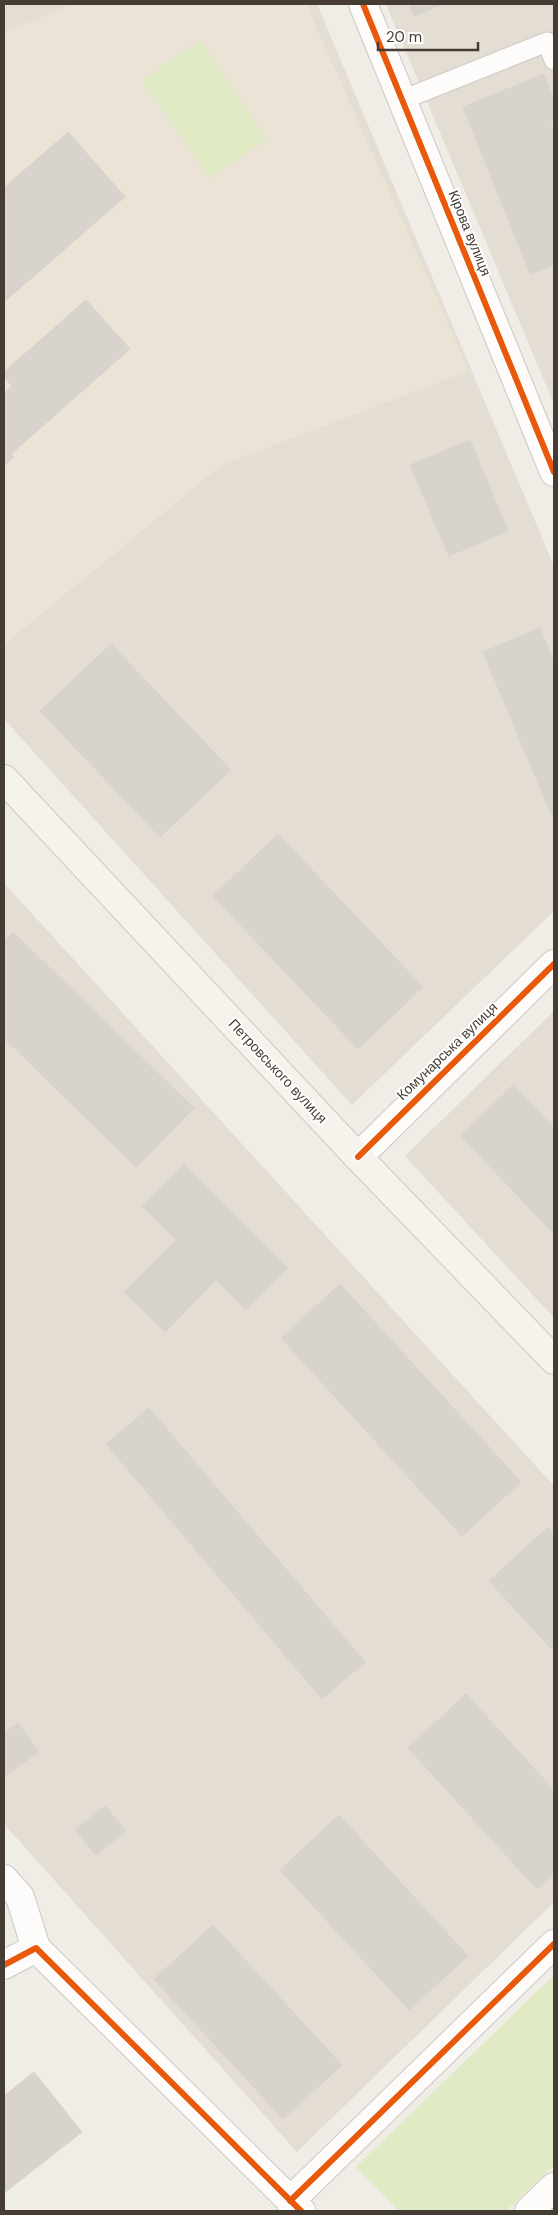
<svg xmlns="http://www.w3.org/2000/svg" width="558" height="2215" font-family="'DM Sans',sans-serif">
<rect width="100%" height="100%" fill="#f0ece6"/>
<path fill="#e4ddd3" d="M4,4H317L554,566V911L352,1105L4,719Z
M386,4H554V404Z
M4,883L554,1486V1902L297,2152L4,1824Z
M554,1011V1318L405,1156Z"/>
<path fill="#ebe3d5" d="M74,4H306L469,371L222,465L6,643L4,641V32Z"/>
<path fill="#e0eac5" d="M200,40L267,139L209,178L142,80Z
M554,1975V2165L506,2211H399L356,2167Z"/>
<path fill="#d8d3cd" stroke="#d8d3cc" d="M409,4H444L414,16Z
M544,74L554,101V120L550,122L554,132V265L530,274L463,107Z
M68,132L125,197L4,302V188Z
M86,300L130,349L45,424L4,377V372Z
M12,386L45,424L11,454L4,446V394Z
M470,440L508,531L449,556L410,465Z
M4,446L14,457L4,466Z
M540,628L554,662V821L483,652Z
M111,644L231,770L160,837L40,711Z
M278,834L423,987L358,1049L213,896Z
M13,932L194,1108L136,1167L4,1038V941Z
M513,1085L554,1128V1234L461,1136Z
M184,1164L288,1268L246,1310L216,1280L165,1332L124,1292L176,1240L142,1206Z
M340,1284L521,1482L462,1536L281,1338Z
M149,1408L365,1662L322,1699L106,1444Z
M548,1527L554,1534V1652L489,1581Z
M466,1694L554,1790V1873L537,1889L408,1748Z
M18,1723L39,1752L6,1775L4,1772V1733Z
M105,1806L126,1831L96,1855L75,1830Z
M339,1815L468,1956L409,2010L280,1870Z
M213,1925L342,2065L283,2119L154,1979Z
M34,2072L82,2132L4,2193V2096Z"/>
<g fill="none" stroke-linecap="round" stroke-linejoin="round">
<defs>
<path id="lane" d="M402,100L547,42L554,60"/>
<path id="street" d="M363,4L554,472
M358,1157L554,964
M4,1879L20,1897L36,1948
M4,1965L36,1948L301,2211
M290,2201L554,1944
M529,2211L554,2187"/>
<path id="secondary" d="M4,779L358,1157L554,1360"/>
</defs>
<use href="#lane" stroke="#ccc8c3" stroke-width="21"/>
<use href="#street" stroke="#ccc8c3" stroke-width="30"/>
<use href="#secondary" stroke="#cfc9bd" stroke-width="30"/>
<use href="#lane" stroke="#fdfcfb" stroke-width="19"/>
<use href="#street" stroke="#fdfcfb" stroke-width="28"/>
<use href="#secondary" stroke="#f6f3ed" stroke-width="28"/>
<defs>
<path id="cycleway" d="M363,4L554,472
M358,1157L554,964
M4,1965L36,1948L301,2211
M290,2201L554,1944"/>
</defs>
<use href="#cycleway" stroke="#fff" stroke-width="9"/>
<use href="#cycleway" stroke="#e8590c" stroke-width="6"/>
</g>
<g text-anchor="middle" stroke-width="4" stroke-linejoin="round" paint-order="stroke">
<g font-size="14" fill="#453d33" stroke="#fff">
<text transform="translate(470 233) rotate(68)" y="5">Кірова вулиця</text>
<text transform="translate(447 1051) rotate(-44)" y="5">Комунарська вулиця</text>
<text transform="translate(278 1071) rotate(47)" y="5">Петровського вулиця</text>
</g>
</g>
<rect width="558" height="2215" fill="none" stroke="#453d33" stroke-width="10"/>
<path d="M378 42v8h100v-8" fill="none" stroke="#453d33" stroke-width="2.5"/>
<text x="386" y="42" font-size="15" fill="#453d33" stroke="#ffffff" stroke-width="4" paint-order="stroke">20 m</text>
</svg>
